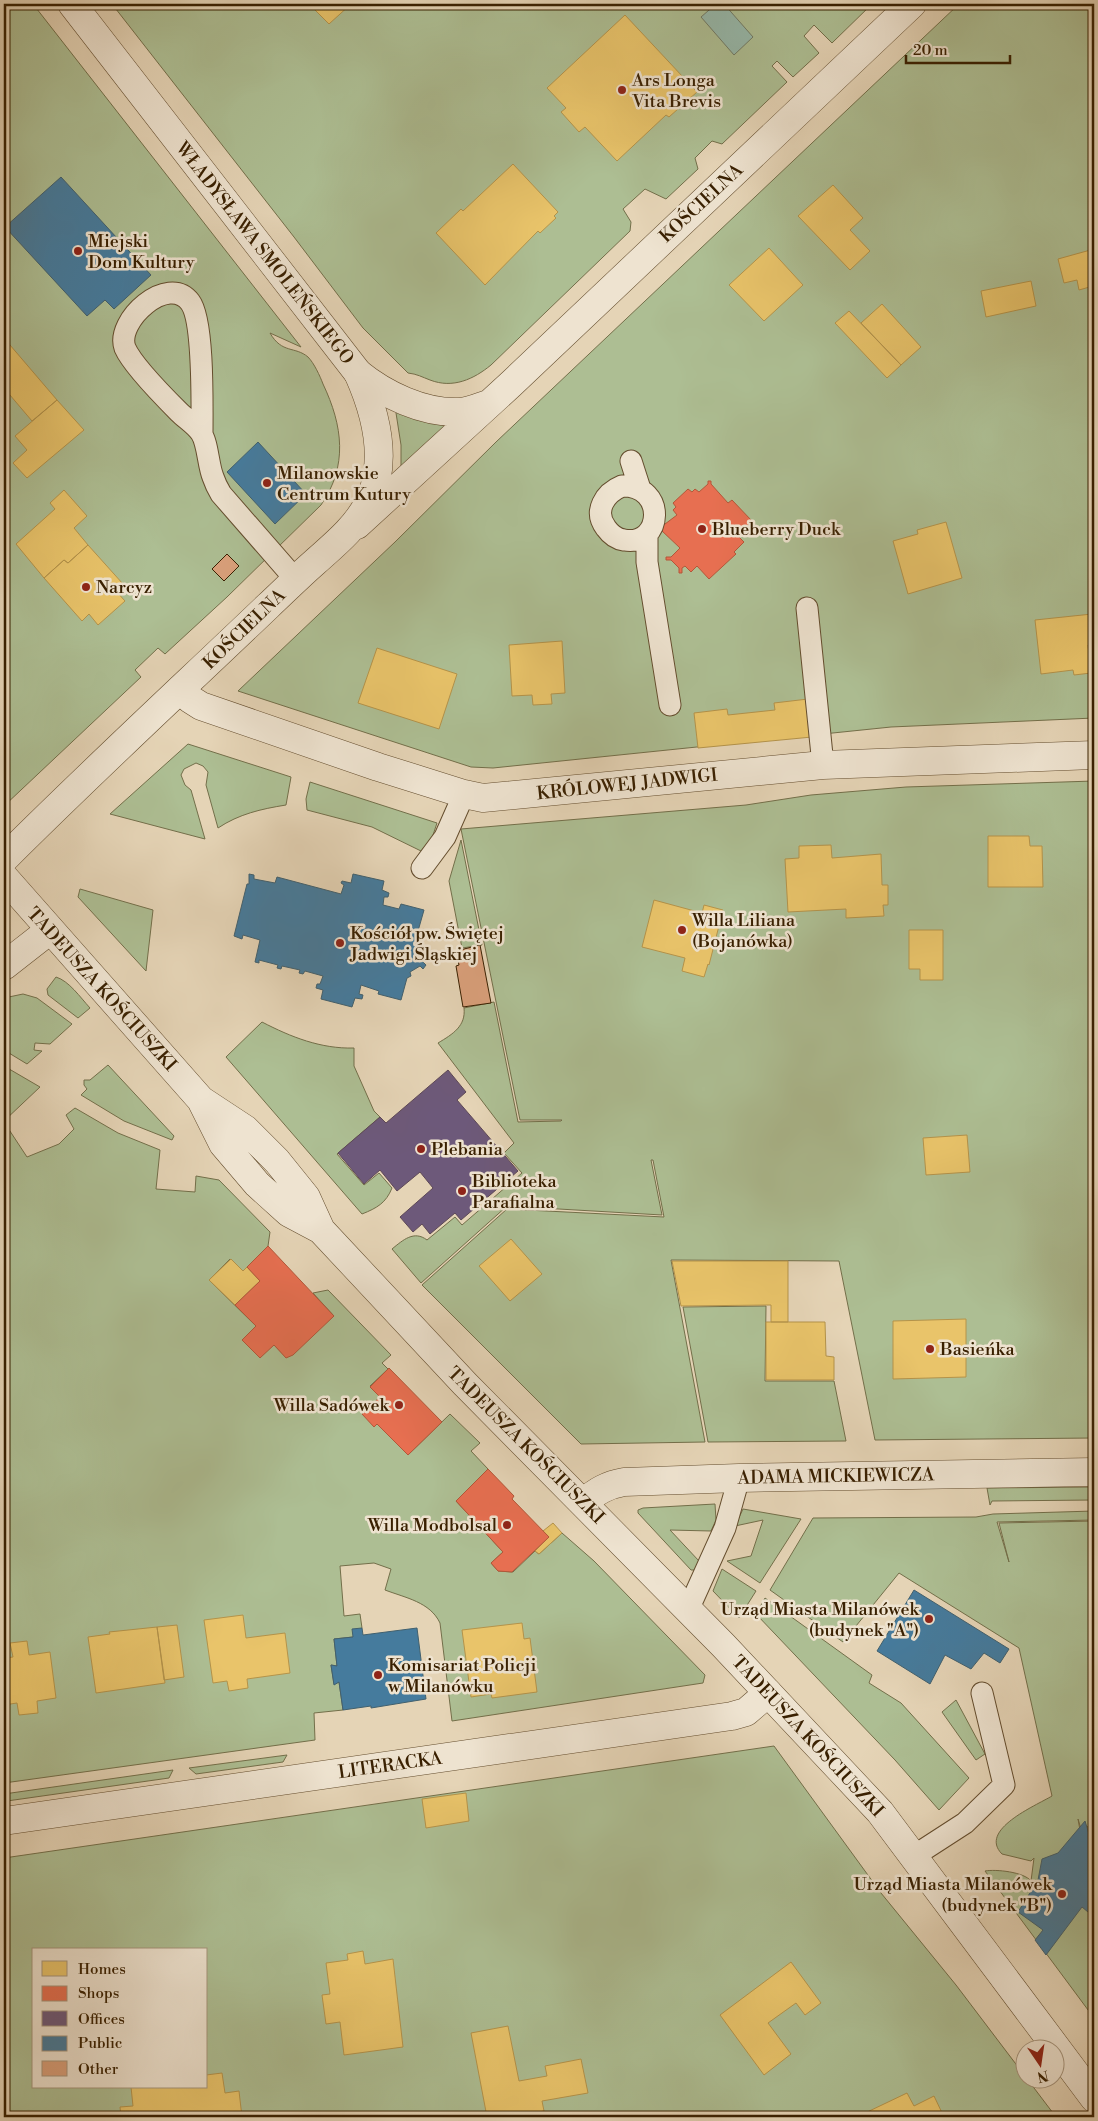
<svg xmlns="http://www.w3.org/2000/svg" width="1098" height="2121" font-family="'Libre Bodoni',serif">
<rect width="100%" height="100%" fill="#e5d4b6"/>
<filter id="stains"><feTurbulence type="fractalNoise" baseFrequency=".004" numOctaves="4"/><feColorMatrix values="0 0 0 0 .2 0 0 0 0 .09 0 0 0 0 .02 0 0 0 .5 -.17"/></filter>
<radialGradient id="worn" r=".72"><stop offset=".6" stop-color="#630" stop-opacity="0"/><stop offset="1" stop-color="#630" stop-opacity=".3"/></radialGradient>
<path fill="#adbe93" stroke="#736f4a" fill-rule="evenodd" d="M4,4H33L301,347L270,333C282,354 295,346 308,357C314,363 320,376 323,384C343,426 348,466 321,505L227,597L165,654L158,648L135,670L141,677L4,806Z
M112,4H872L832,43L814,25L804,36L819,53L793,77L777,61L772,66L787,82L722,144L712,141L695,158L698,169L666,199L645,189L623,209L631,222L630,231L491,365C474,379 453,389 430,380C422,377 417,374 408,373L363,328L294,237Z
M959,4H1094V718L891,727L493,768L471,767L238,691L395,542L496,442Z
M398,411L449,423L401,469V445L396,413Z
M188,744L291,777L286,805C261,809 239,814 218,828L206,785L208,772L203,766L196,763L184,769L181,775L185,785L191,790L205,839L110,814Z
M1094,781V1438L875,1440L839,1261L671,1260L705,1442L581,1444L422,1285L507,1209L664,1217L653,1160H651L662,1215L507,1206L421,1283L392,1249C403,1240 414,1230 427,1240L455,1217L462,1225L522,1173L504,1153L514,1143L438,1043C453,1034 466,1026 464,1008L494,1002L518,1122L561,1121L562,1120H520L461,829L746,805L811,795L906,787Z
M310,782L437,823L432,838L421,851L372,827L307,810L306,799Z
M461,840L482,945L462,948L449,881Z
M80,889L153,910L146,971L78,897Z
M56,977C69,981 80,997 90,1008L78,1018L48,995L47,989Z
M23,994L37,998L72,1024L50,1044L35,1043L34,1050L42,1051L27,1064L4,1050V998Z
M262,1022C291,1037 321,1049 354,1048V1066L374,1111L380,1117L337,1154L364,1185L379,1173L392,1188C386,1203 377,1208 362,1214L226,1057Z
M108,1065L174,1136L172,1140L124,1121L81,1095L87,1089L84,1085V1080H90Z
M4,1066L40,1087L4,1121Z
M75,1108L118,1133L160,1150L156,1189L195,1192L196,1176L219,1180L270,1232L268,1246L243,1271L230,1259L209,1280L256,1326L243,1340L274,1345L286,1357L333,1315L313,1293L328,1290L391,1355L382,1363L388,1369L370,1386L380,1397L362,1414L377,1424L408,1455L450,1414L480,1443L471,1451L488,1469L456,1501L503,1552L491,1563L498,1571L513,1572L535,1551L539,1554L562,1533L594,1561L705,1675L703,1683L452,1721L440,1623C430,1602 406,1598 385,1590L391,1569L374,1563L340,1566L344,1616L360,1614L362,1628L353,1637L334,1639L337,1666L331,1665L334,1684L339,1682L343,1710L314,1713L315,1740L4,1783V1122L27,1157L59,1144L74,1129L66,1115Z
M766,1306L765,1381H834L846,1441L708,1442L683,1307Z
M1094,1487V1500L992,1501L990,1505L987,1488Z
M715,1504L716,1520L711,1531L670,1530L699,1561L695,1570H691L638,1513V1510L643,1508Z
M743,1509L801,1519L760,1583L727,1561L751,1556L763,1520L735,1526Z
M1094,1511V1520L997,1522L1009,1562L999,1523L1094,1521V1824L1081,1829L1078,1819L1080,1830L1094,1825V2018L985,1871C996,1869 1024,1872 1031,1881L1034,1858L1031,1861L1002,1854C978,1830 1035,1806 1052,1796L1019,1648L899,1573L843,1642L770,1590L813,1518L976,1517L993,1514Z
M722,1569L756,1591L739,1618L713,1591Z
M765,1598L872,1675L869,1683L901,1703L969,1778L939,1810L895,1760L756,1614Z
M956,1700L985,1754L976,1760L942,1712Z
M774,1746L881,1893L956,1985L1056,2117H4V1858ZM34,1950H206V2087H34Z
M287,1755L283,1762L196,1774L189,1768Z
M173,1770L169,1778L7,1801L4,1799V1794Z"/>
<path fill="#96b8aa" stroke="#717b66" d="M716,4H724L753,37L734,55L701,17Z"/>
<path fill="#e9c46a" stroke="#b4934a" d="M313,4H351L329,24L311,6Z
M625,15L697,92L669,117L666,115L617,161L585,127L579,132L561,112L566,108L547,88Z
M513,164L558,212L554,216L556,218L540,233L538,231L485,285L436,233L461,209L463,211Z
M833,185L863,218L850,230L870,251L850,270L798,216Z
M769,248L803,285L764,321L729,285Z
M1094,249V275L1091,276L1093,286L1079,290L1077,280L1064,283L1058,259Z
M1031,281L1036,306L986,317L981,291Z
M882,304L921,347L901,365L861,323Z
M849,311L901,365L887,378L835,323Z
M4,338L57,400L32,421L4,388Z
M57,400L84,430L27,478L13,463L27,450L15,436Z
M64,490L87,516L74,528L88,545L68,563L64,560L44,578L16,544L55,509L50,503Z
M946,522L962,578L908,594L893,541L918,534L917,530Z
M88,545L123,584L116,591L125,601L98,625L89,614L82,621L44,578L64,560L68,563Z
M1092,614L1094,644L1088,645L1091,673L1074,675L1073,670L1041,674L1035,620Z
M562,641L565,693L551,694L552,704L533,705L532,695L512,696L509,645Z
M377,648L457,674L439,729L358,703Z
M808,699L812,737L698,748L694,713L727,709L728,715L775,710L774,703Z
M988,836H1029L1030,846H1042L1043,887H988Z
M831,845L832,858L881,854L882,885H888V905H883L884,916L846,918V909L788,912L785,859L799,858V846Z
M654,900L702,913L704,905L723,910L709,965L708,964L704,977L682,971L685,958L642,947Z
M909,930H943V980H920V969H909Z
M967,1135L970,1172L926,1175L923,1138Z
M511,1239L542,1274L510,1301L479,1266Z
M231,1259L243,1271L247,1267L260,1281L235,1305L209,1280Z
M672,1261H788V1322H771V1305L681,1306Z
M966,1319V1377L893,1379V1321Z
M766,1322H825L826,1356L834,1357V1380H766Z
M553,1523L562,1533L539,1554L535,1551L549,1537L543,1531Z
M243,1615L246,1638L285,1633L290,1673L247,1679L248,1688L229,1691L227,1681L213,1683L204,1620Z
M522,1623L524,1639L530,1638L537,1692L492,1698L491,1694L471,1697L462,1630Z
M177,1625L184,1677L164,1680L157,1627Z
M157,1627L165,1683L96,1693L88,1637L110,1634L109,1632Z
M27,1641L29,1655L50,1652L56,1698L37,1701L38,1713L19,1715L17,1703L4,1705V1658L13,1657L10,1643Z
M466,1793L469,1821L426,1828L422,1799Z
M363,1951L365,1964L393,1959L403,2047L344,2055L340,2022L326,2024L322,1995L330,1994L326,1963L348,1960L347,1954Z
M791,1962L821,2003L805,2015L796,2003L768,2023L791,2054L764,2075L720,2015Z
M508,2026L519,2081L547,2076L545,2066L581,2059L588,2093L542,2101L544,2111L510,2117H487L471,2033Z
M222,2073L225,2093L239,2091L242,2117H121L120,2107L133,2106L131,2087H206V2075Z
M907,2093L914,2106L934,2096L944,2117H864L863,2114Z"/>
<path fill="#e76f51" stroke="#b35739" d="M708,481H711V484L728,503L732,500L752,521L737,535L744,542L734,552L736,554L709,579L697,566L691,572L685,566L682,568V573H679V568L671,560H666V557H671L680,548L661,530V527L677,515L673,510L676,507L673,503L688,489L692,492L695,489L699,492L708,484Z
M268,1246L334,1316L293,1355L286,1358L274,1345L260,1358L242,1340L256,1326L235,1305L260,1281L247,1267Z
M389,1368L442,1422L408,1455L377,1424L374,1427L362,1414L380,1397L370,1387Z
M488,1469L514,1496L512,1499L549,1537L512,1572L498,1571L491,1563L503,1552L456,1501Z"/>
<path fill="#6d597a" stroke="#5d4856" d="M448,1070L466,1092L457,1100L518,1171L461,1220L455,1213L430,1234L422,1224L413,1232L400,1217L433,1188L420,1172L397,1191L380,1170L364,1184L338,1153L380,1117L386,1123Z"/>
<path fill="#457b9d" stroke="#41606e" d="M61,177L151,275L114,309L105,300L87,316L5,227Z
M258,442L306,494L275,524L227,472Z
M249,874L254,875V879L275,883L277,877L341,894L344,885L341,883L342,881L351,883L353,874L384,881L382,890L389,893L388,897H384L383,905L399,909L401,904L424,910L418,931L421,935L418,938L424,947L429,946L430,951L425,952L422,961L426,965L423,969L420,966L410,972L411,976L407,978L401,1000L378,994L379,991L361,985L359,994L363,995L362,999L355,998L352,1007L321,999L323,990L316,988L317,984H320L323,976L305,971L303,974L299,973L300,970L282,966L281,969L277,968L278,965L259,960V963L255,962L260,940L243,935L242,939L234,936L247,884H249Z
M914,1590L1009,1649L1000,1663L984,1653L971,1669L945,1655L930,1684L877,1651Z
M362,1628L363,1635L417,1628L426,1699L371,1708V1706L343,1710L339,1682L334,1685L331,1665L337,1666L334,1639L353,1637L352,1629Z
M1085,1821L1094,1850V1917L1082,1907L1046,1955L1035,1940L1043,1930L1018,1912L1038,1880L1042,1859L1058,1853Z"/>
<path fill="#daa07b" stroke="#392001" d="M227,554L239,566L224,581L212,569Z
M480,945L491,1003L463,1007L456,966L459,965L456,951Z"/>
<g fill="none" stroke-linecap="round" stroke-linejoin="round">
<defs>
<path id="service" d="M202,434C202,408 204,320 190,302C168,273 115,321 125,348C132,364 166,399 179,412C186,419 196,425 201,433C208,443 208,465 213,477C215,483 218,489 221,494L296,580
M631,461L640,489
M622,486C667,485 663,547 624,540C616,539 611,535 606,528C593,511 605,493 622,486Z
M647,535V562L670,705
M807,608L823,765
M422,868L445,837L464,794
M688,1610L725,1528L739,1478
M914,1856L965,1823L1004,1785L982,1693"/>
<path id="minor" d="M358,373C385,395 423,413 458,412C468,412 479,407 488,404
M357,525L511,384L912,4
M181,689L190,699L201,706L378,767L464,794L483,798L823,765L1094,755
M4,966L50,930
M584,1502C597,1491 607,1485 624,1482L739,1478L1094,1472
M4,1821L732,1716L746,1712L768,1693"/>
<path id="tertiary" d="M4,859C90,773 180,690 268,606C284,591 299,576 315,562C335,544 355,528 368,504C389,462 376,413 358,373L72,4
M4,877L201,1100L245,1129L277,1161L306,1197L321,1230
M201,1100L223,1144L257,1184L289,1213L321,1230L465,1384L723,1645L880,1812L1094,2098"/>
</defs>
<use href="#service" stroke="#644d2e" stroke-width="23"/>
<use href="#minor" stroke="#644d2e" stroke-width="29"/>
<use href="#tertiary" stroke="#644d2e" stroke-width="29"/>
<use href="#service" stroke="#eee3d0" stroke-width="21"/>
<use href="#minor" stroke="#eee3d0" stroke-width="28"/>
<use href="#tertiary" stroke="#eee3d0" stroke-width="28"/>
</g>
<g fill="#8f2418" stroke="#eee3d0" stroke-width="2">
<circle cx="622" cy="90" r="5"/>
<circle cx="78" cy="251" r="5"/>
<circle cx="267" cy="483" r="5"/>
<circle cx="702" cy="529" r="5"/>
<circle cx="86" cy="587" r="5"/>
<circle cx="682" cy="930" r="5"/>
<circle cx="340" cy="943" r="5"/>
<circle cx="421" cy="1149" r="5"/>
<circle cx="462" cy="1191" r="5"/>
<circle cx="930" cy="1349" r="5"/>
<circle cx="399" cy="1405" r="5"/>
<circle cx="507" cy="1525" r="5"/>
<circle cx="929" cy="1619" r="5"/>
<circle cx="378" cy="1675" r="5"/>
<circle cx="1062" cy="1894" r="5"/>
</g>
<g text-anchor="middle" stroke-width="5" stroke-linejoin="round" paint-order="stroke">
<g font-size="18" fill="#392001" stroke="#eee3d0" text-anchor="start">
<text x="632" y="86">Ars Longa<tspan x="632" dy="21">Vita Brevis</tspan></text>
<text x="88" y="247">Miejski<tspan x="88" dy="21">Dom Kultury</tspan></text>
<text x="277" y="479">Milanowskie<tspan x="277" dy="21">Centrum Kutury</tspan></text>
<text x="712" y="535">Blueberry Duck</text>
<text x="96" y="593">Narcyz</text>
<text x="692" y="926">Willa Liliana<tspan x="692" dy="21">(Bojanówka)</tspan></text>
<text x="350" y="939">Kościół pw. Świętej<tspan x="350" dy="21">Jadwigi Śląskiej</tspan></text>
<text x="431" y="1155">Plebania</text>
<text x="472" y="1187">Biblioteka<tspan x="472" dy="21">Parafialna</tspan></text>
<text x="940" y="1355">Basieńka</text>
<text x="389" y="1411" text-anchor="end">Willa Sadówek</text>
<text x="497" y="1531" text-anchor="end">Willa Modbolsal</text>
<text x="919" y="1615" text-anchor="end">Urząd Miasta Milanówek<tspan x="919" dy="21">(budynek "A")</tspan></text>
<text x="388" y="1671">Komisariat Policji<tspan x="388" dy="21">w Milanówku</tspan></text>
<text x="1052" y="1890" text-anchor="end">Urząd Miasta Milanówek<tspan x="1052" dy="21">(budynek "B")</tspan></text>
</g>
<g font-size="18" fill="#392001" stroke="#eee3d0">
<text transform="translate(701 203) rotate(-43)" y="6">KOŚCIELNA</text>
<text transform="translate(265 253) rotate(52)" y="6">WŁADYSŁAWA SMOLEŃSKIEGO</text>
<text transform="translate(244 629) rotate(-44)" y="6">KOŚCIELNA</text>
<text transform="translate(627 784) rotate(-6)" y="6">KRÓLOWEJ JADWIGI</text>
<text transform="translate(102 989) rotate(48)" y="6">TADEUSZA KOŚCIUSZKI</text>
<text transform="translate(526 1445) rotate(45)" y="6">TADEUSZA KOŚCIUSZKI</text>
<text transform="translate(836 1476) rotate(-1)" y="6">ADAMA MICKIEWICZA</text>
<text transform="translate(808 1736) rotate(47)" y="6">TADEUSZA KOŚCIUSZKI</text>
<text transform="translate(390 1765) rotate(-8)" y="6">LITERACKA</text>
</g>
</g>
<rect width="1098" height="2121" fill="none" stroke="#e5d4b6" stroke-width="20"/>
<rect x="5" y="5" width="1088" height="2111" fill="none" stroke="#392001" stroke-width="2.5"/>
<rect x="10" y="10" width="1078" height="2101" fill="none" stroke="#392001"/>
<rect x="32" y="1948" width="175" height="140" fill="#eee3d0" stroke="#a6957d"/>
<rect x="42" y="1961" width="25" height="15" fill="#e9c46a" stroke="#a6957d"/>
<text x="78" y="1974" font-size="15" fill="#392001">Homes</text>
<rect x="42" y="1986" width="25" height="15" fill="#e76f51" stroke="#a6957d"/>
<text x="78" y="1998" font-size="15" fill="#392001">Shops</text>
<rect x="42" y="2011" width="25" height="15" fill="#6d597a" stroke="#a6957d"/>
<text x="78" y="2024" font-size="15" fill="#392001">Offices</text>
<rect x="42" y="2036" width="25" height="15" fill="#457b9d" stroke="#a6957d"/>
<text x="78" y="2048" font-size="15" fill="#392001">Public</text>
<rect x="42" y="2061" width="25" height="15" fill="#daa07b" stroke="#a6957d"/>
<text x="78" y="2074" font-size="15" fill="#392001">Other</text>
<g transform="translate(1040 2064) rotate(167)"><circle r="24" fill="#eee3d0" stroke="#a6957d"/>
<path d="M0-4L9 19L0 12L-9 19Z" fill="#8f2418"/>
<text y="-8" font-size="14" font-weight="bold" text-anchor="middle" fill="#392001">N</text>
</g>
<path d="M906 55v8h104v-8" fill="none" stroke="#392001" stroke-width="2.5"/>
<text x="913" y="55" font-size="15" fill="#392001" stroke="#eee3d0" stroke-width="4" paint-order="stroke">20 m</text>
<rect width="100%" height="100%" filter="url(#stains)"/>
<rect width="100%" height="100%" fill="url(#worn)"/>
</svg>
